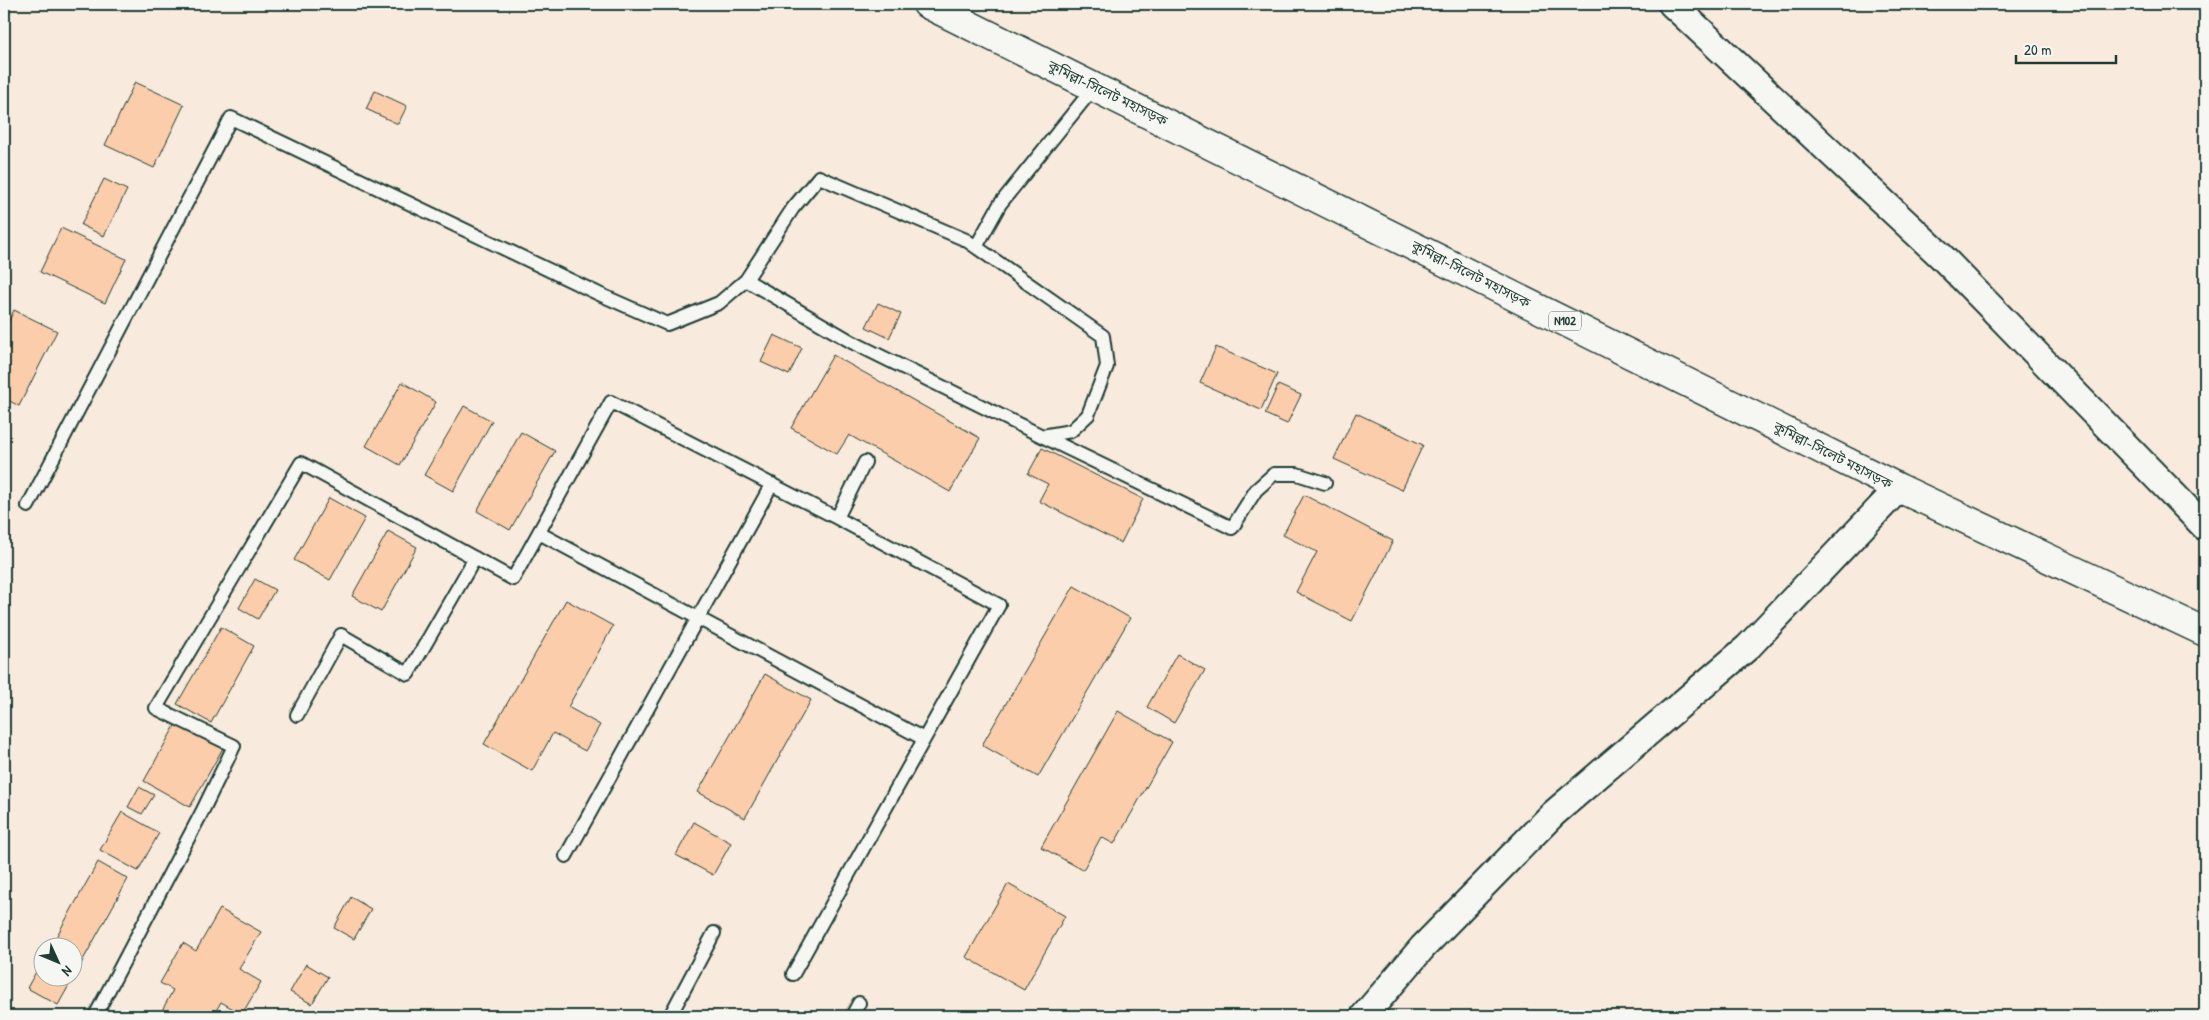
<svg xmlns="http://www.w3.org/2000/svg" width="2209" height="1020" font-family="'Patrick Hand','Noto Sans Bengali',sans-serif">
<rect width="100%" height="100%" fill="#f8eadc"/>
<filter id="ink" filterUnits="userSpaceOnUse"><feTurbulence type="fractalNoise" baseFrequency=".02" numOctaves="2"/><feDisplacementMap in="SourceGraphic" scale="10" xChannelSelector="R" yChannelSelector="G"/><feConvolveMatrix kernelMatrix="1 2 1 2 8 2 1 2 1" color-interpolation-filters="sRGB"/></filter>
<g filter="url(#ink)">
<path fill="#fbcdaa" stroke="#1f3d34" d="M135,82L184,105L154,168L105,145Z
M375,91L407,106L398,124L366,109Z
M104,179L127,190L104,236L81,225Z
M61,228L126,259L105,303L40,272Z
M878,303L901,314L889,338L866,327Z
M14,310L57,331L19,406L4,398V331Z
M774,335L802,348L789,375L761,362Z
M1216,347L1277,374L1261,410L1200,383Z
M833,355L980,438L950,492L849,435L837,454L791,428Z
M402,382L436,402L400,465L366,446Z
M1278,385L1301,395L1287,424L1265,414Z
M464,406L492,421L453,491L424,475Z
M1356,413L1423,445L1402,490L1334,459Z
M521,432L555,451L510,530L477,511Z
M1042,448L1143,499L1121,543L1039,501L1048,484L1028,474Z
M1304,495L1393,541L1352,621L1296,592L1317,552L1283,535Z
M329,498L365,518L330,580L294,560Z
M388,531L417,547L381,612L352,596Z
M255,579L275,590L258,619L239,608Z
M1074,586L1130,618L1038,777L982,745Z
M566,600L613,626L568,707L600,725L585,751L553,733L532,771L484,744Z
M221,627L254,646L211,723L177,704Z
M1177,654L1205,670L1174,723L1147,707Z
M765,674L811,700L745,818L698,792Z
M1118,711L1172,742L1114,844L1101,837L1083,870L1041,847Z
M177,722L223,748L190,807L144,781Z
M139,787L154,795L142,814L128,807Z
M122,812L159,833L138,871L100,850Z
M694,822L731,843L713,875L676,855Z
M98,862L128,879L58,1005L27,988L42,961V978H72V948H50Z
M1008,884L1065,916L1024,990L966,957Z
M351,897L371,909L354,939L334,928Z
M220,909L261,932L239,969L261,982L242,1014L221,1002L213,1016H159L173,990L160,983L183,943L196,951Z
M306,964L328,977L312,1004L290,992Z"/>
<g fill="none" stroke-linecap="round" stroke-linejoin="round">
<defs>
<path id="service" d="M976,247L1000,204L1095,86
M1042,436L1232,528L1256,490L1274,474H1297L1325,483
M28,506L231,118L599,294L667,324L719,303L746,280L793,208L819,177L966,240L1103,336L1107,366L1088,415L1071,431L1042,436L852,342L746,280
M539,533L924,739
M297,715L341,635L408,674L475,558
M566,856L772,484
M793,974L999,605L837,518
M95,1016L202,812L234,746L156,708L301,463L513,579L611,402L837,518L865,462
M670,1016L714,933
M852,1016L859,1003"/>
<path id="minor" d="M1672,4L1941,256L2205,527
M1364,1016L1423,947L1553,814L1748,647L1899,488"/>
<path id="trunk" d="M927,4L1899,488L2205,632"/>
</defs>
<use href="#service" stroke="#1f3d34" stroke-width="16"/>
<use href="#minor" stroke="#1f3d34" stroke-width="30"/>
<use href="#trunk" stroke="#1f3d34" stroke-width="31"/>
<use href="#service" stroke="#f6f6f2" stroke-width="12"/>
<use href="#minor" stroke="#f6f6f2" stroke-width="26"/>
<use href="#trunk" stroke="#f6f6f2" stroke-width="28"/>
</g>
</g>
<g text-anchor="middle" stroke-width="5" stroke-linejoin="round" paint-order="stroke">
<rect fill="#f6f6f2" stroke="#60746d" stroke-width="1" x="1549" y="311.5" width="32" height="19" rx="4"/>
<g font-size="12" font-weight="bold" fill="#1f3d34">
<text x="1565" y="325">N102</text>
</g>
<g font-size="14" fill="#1f3d34" stroke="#f6f6f2">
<text transform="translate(1108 93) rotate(26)" y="5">কুমিল্লা-সিলেট মহাসড়ক</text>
<text transform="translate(1471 274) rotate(27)" y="5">কুমিল্লা-সিলেট মহাসড়ক</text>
<text transform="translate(1833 455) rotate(27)" y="5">কুমিল্লা-সিলেট মহাসড়ক</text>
</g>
</g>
<rect width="2209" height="1020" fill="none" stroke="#f6f6f2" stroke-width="20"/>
<rect x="10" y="10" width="2189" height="1000" fill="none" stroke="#1f3d34" stroke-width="2" filter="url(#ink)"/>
<g transform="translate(58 962) rotate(134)"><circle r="24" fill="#f6f6f2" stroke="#a0aca6"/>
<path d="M0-4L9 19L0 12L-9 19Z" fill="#1f3d34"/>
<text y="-8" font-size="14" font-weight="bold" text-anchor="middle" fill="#1f3d34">N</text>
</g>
<path d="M2016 55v8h100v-8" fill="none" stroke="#1f3d34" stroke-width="2.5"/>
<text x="2024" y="55" font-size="15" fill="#1f3d34" stroke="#f6f6f2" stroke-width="4" paint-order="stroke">20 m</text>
</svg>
